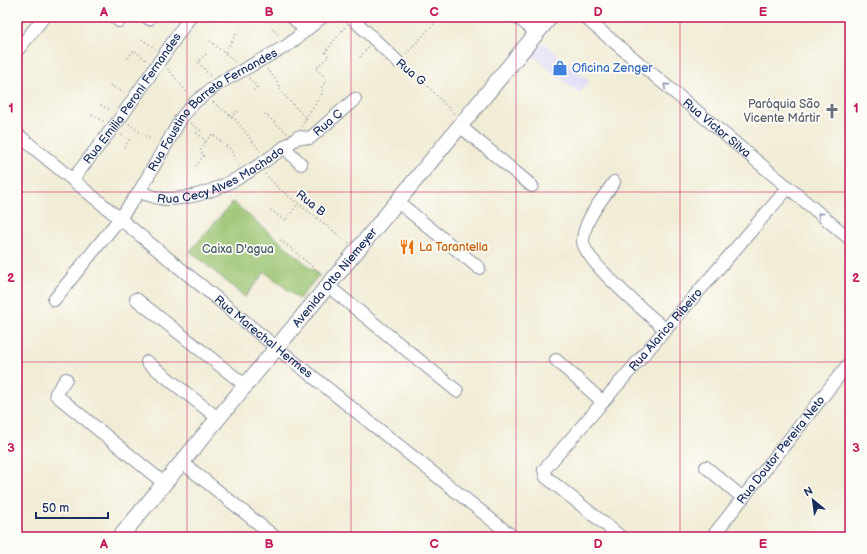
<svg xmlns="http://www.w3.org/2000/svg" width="867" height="554" font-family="'Balsamiq Sans',sans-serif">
<rect width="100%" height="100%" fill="#fdfcf7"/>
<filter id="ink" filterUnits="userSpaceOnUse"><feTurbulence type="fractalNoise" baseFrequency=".025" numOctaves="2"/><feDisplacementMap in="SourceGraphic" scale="8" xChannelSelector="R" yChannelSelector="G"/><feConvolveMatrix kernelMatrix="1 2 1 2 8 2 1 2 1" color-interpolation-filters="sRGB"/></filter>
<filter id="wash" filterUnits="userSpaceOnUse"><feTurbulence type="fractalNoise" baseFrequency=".012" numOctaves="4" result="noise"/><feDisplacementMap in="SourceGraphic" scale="16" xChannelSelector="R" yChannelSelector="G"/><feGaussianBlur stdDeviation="0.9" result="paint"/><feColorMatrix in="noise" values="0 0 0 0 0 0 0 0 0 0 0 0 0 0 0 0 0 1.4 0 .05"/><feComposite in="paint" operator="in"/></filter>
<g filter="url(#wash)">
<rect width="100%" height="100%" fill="#f1ecd5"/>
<path fill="#dbd6f7" d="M543,42L589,81L579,94L532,55Z"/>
<path fill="#99c26e" stroke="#5a7866" d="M233,202L319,275L299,299L265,272L245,297L190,251Z"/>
</g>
<g filter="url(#ink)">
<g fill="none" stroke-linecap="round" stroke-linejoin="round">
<defs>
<g id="minor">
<path d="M114,17L119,21"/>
<path d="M147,17L149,19"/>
<path d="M292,17L305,30"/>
<path d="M351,17L398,62"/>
<path d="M517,17L537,33"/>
<path id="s1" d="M584,17L850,239"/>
<path d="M17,51L44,17"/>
<path d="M460,126L532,186"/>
<path id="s2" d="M17,134L277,348L513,537"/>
<path d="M284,147L301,164"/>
<path id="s3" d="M73,179L121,117L190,17"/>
<path d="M614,182C602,200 584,219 583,241C583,260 649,315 666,330"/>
<path id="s4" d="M139,192C147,194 157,199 166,199C216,199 260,166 298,137L310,138L355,99"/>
<path d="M398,202L479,268"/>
<path d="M328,286L457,391"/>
<path d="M136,299L246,386"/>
<path id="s5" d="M54,300L120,218L139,192L182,117L195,102L218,84L288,45L322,17"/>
<path d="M556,360L603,402"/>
<path d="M147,362L219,419"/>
<path d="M66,379L56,393V395L165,484"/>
<path d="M183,463L275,537"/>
<path d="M706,467L743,498"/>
<path id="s6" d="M621,537L546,477L544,470L788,188"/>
<path id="s7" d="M712,537L850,362"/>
</g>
<g id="major">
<path id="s8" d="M120,537L550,17"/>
</g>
</defs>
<use href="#minor" stroke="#868e9a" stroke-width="14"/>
<use href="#major" stroke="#868e9a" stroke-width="17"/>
<path stroke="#868e9a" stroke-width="1.5" stroke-dasharray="1 3" stroke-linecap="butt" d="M272,28L280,36
M142,39L155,49
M210,41L235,62
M225,52L237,33
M206,54L198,62L211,77
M406,54L440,17
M360,57L368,47
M128,58L134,50L146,60
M407,68L419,77L454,114
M168,69L188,94
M267,69L277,81L282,93L306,118L302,127
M249,78L257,87L252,91
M110,85L124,93
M213,102L235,119L260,151
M101,105L111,111
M265,114L287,133
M92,115L105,122
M231,117L240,109
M306,118L323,92L321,88L327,79L316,68L329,56L325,52L345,27
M190,123L200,130L197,133L206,141L212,134L230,149L239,166
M129,124L150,139
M122,135L129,140L124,148
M196,166L204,155L200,151L206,141
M265,174L278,188L349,243
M271,210L285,221L298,204
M281,240L322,275"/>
<use href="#minor" stroke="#fff" stroke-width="12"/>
<use href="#major" stroke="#fff" stroke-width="15"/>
</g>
<defs><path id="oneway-chevron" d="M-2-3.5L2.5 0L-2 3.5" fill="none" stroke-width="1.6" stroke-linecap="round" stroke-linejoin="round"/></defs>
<g stroke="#8d97ae">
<use href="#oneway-chevron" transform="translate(666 86) rotate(-140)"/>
<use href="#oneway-chevron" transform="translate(820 215) rotate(-140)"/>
</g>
</g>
<path fill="none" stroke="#c2185b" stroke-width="1" stroke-opacity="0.55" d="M187,17V537M351,17V537M516,17V537M680,17V537M17,192H850M17,362H850"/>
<defs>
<symbol id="shop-bare" viewBox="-9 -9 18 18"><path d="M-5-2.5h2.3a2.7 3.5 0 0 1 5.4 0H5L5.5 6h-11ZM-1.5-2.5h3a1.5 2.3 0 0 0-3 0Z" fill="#3f7fe0" stroke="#fdfcf7" stroke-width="2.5" paint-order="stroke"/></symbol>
<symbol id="church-bare" viewBox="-9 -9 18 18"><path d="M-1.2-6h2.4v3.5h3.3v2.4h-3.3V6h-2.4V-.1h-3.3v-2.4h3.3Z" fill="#6b7280" stroke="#fdfcf7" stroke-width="2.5" paint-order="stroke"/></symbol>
<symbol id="restaurant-bare" viewBox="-9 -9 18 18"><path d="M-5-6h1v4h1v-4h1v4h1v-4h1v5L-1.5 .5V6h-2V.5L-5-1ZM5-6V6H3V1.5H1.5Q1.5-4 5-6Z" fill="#e8710a" stroke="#fdfcf7" stroke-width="2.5" paint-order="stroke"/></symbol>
</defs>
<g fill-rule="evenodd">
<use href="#shop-bare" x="549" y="57" width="22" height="22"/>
<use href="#church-bare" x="821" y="100" width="22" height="22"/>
<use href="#restaurant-bare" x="396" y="236" width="22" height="22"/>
</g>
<g text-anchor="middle" stroke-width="3.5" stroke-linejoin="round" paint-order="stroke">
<g font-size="12" fill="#366cbe" stroke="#fdfcf7" text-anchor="start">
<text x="572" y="72">Oficina Zenger</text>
</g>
<g font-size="12" fill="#1b2f5e" stroke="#fdfcf7">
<text transform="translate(411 72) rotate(39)" y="4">Rua G</text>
<text dy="4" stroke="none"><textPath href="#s3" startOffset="100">Rua Emilia Peroni Fernandes</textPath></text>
<text dy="4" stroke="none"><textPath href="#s5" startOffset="251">Rua Faustino Barreto Fernandes</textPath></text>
<text dy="4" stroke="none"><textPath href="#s4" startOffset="212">Rua C</textPath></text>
<text dy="4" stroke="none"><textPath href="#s1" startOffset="173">Rua Victor Silva</textPath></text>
<text dy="4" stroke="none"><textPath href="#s4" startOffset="88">Rua Cecy Alves Machado</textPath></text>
<text transform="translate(311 203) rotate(38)" y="4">Rua B</text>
<text dy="4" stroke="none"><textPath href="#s8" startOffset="337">Avenida Otto Niemeyer</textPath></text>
<text dy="4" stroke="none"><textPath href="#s6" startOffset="289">Rua Alarico Ribeiro</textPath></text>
<text dy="4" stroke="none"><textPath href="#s2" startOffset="319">Rua Marechal Hermes</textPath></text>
<text dy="4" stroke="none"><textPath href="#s7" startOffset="111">Rua Doutor Pereira Neto</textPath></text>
</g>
<g font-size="12" fill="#5b616d" stroke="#fdfcf7" text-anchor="end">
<text x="820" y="108">Paróquia São<tspan x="820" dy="14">Vicente Mártir</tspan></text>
</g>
<g font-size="12" fill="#c56008" stroke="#fdfcf7" text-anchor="start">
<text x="419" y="251">La Tarantella</text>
</g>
<g font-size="12" fill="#415b63" stroke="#fdfcf7">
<text x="238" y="253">Caixa D'agua</text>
</g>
</g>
<rect width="867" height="554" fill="none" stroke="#fdfcf7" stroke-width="44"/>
<g transform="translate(813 500) rotate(331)" stroke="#fdfcf7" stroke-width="3" paint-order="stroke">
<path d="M0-3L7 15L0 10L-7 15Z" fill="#1b2f5e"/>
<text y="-6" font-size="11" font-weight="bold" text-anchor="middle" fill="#1b2f5e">N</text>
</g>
<path d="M36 512v6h72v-6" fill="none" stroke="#1b2f5e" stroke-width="2"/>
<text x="42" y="512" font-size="12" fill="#1b2f5e" stroke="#fdfcf7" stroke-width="3" paint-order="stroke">50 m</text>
<rect x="22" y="22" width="823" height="510" fill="none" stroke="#c2185b" stroke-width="1.5"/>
<g font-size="13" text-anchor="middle" font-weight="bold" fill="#c2185b">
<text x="104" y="16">A</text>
<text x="269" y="16">B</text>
<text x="434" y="16">C</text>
<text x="598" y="16">D</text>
<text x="763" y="16">E</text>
<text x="11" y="112">1</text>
<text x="856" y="112">1</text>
<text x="11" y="282">2</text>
<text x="856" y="282">2</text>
<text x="11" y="452">3</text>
<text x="856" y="452">3</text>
<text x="104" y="548">A</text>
<text x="269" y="548">B</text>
<text x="434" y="548">C</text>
<text x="598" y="548">D</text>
<text x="763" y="548">E</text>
</g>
</svg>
